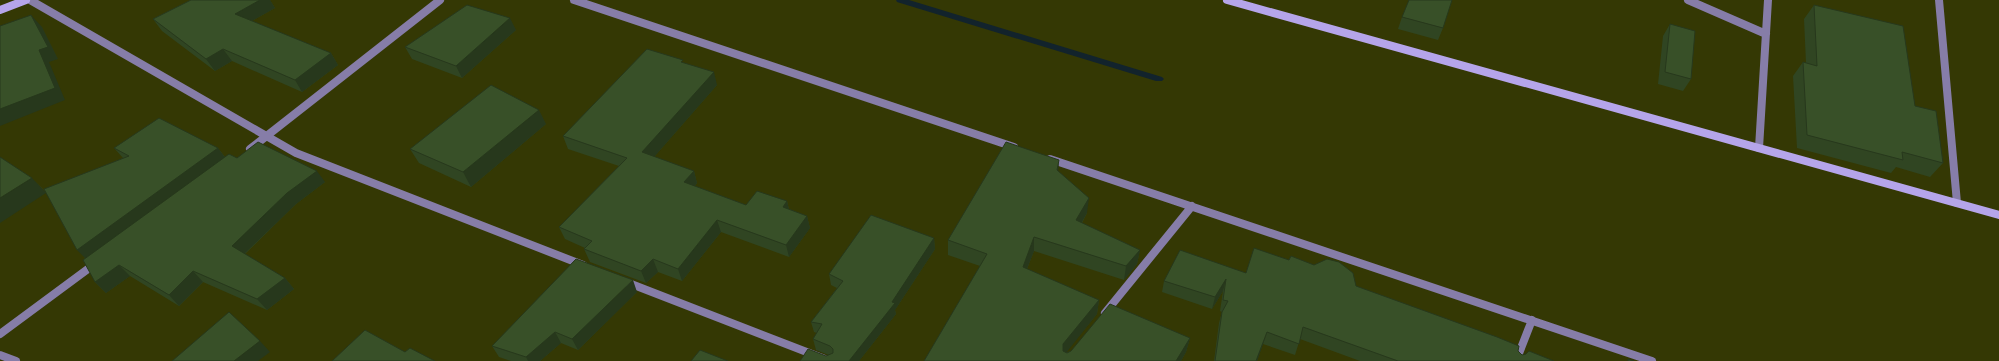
<svg xmlns="http://www.w3.org/2000/svg" width="1999" height="361" font-family="'Space Grotesk',sans-serif">
<rect width="100%" height="100%" fill="#343804"/>
<g fill="none" stroke-linecap="round" stroke-linejoin="round">
<path fill="#12232c" fill-rule="evenodd" d="M896,0H909L1162,77L1164,79L1162,81H1156L897,2Z"/>
<path stroke="#867da8" stroke-width="8" d="M30,0L296,153L583,265
M574,0L1014,147
M1688,0L1766,34
M1939,0L1957,203
M1759,148L1768,0
M250,149L440,0
M1050,159L1652,361
M626,282L830,361
M1105,313L1192,206
M0,334L96,263
M0,355L16,361
M1516,361L1532,320"/>
<path stroke="#b5a5ea" stroke-width="8" d="M1227,0L1999,215
M0,10L26,0"/>
</g>
<path fill="#304522" d="M191,0H270L275,8L252,21L331,53L338,65L302,92L232,61L215,71L162,31L153,19Z
M1814,5L1915,106L1943,163L1930,177L1896,167L1891,173L1797,148L1793,76L1803,62L1806,63L1804,19Z
M1402,17L1443,28L1438,40L1398,29Z
M1670,24L1691,79L1683,91L1658,84L1663,36Z
M516,30L462,78L412,59L405,47Z
M684,63L717,85L654,157L694,171L697,183L695,186L746,205L787,201L789,209L807,216L810,228L789,257L721,232L682,281L658,272L646,283L590,262L584,249L585,248L565,239L559,227L619,166L568,149L563,136Z
M546,124L471,187L419,163L410,149Z
M114,148H218L225,157L237,158L325,182L296,204L245,254L285,278L294,289L267,310L203,282L179,306L130,276L106,293L95,282L85,258L46,193L32,178L46,192L123,158Z
M1058,172L1087,213L1082,223L1140,250L1137,264L1124,280L1034,251L1027,269L1099,300L1097,314L1066,352L1190,338L1186,352L1181,361H924L980,266L948,255V240Z
M934,238L935,249L895,310L896,314L859,361H800L826,356L829,355L816,350L813,339L817,333L814,332L811,322L837,288L831,285L829,274Z
M1246,273L1356,286L1518,351L1522,355L1554,361H1360L1300,339L1295,355L1263,344L1257,361H1214L1219,323L1222,312L1220,311L1223,291L1212,309L1162,292L1164,281Z
M637,292L578,350L561,343L540,361H511L499,357L492,346Z"/>
<path fill="#27381c" d="M260,0H270L275,8L243,26L235,14Z
M31,15L42,27L58,59L49,62L65,100L0,126V109Z
M510,18L516,30L462,78L456,66Z
M223,49L232,61L215,71L206,59Z
M331,53L338,65L302,92L295,80Z
M714,72L717,85L647,165L642,152Z
M539,110L546,124L471,187L463,172Z
M218,148L227,160L89,262L77,250Z
M1059,160L1058,174L1057,170Z
M317,171L325,182L296,204L241,257L232,246L287,193Z
M694,171L697,183L688,195L684,182Z
M32,178L46,193L0,223V198Z
M1089,198L1087,213L1075,234L1076,220Z
M787,201L790,214L783,207Z
M807,216L810,228L789,257L786,245Z
M717,220L721,232L682,281L678,269Z
M1034,237V251L1022,281L1023,267Z
M934,238L935,249L895,310L896,314L859,361H849Z
M1140,250L1137,264L1124,280L1126,266Z
M653,259L658,272L646,283L641,271Z
M119,265L130,276L106,293L95,282Z
M193,271L203,282L179,306L169,295Z
M285,278L294,289L267,310L257,299Z
M1226,279L1223,291L1212,309L1215,297Z
M633,280L637,292L578,350L572,339Z
M1099,300L1097,314L1062,358L1063,344Z
M555,332L561,343L540,361H528L526,357Z
M1267,332L1257,361H1256Z
M1190,338L1186,352L1181,361H1176Z
M260,341L270,352L258,361H234Z"/>
<path fill="#385028" stroke="#27381c" d="M191,0H260L235,14L331,53L295,80L223,49L206,59L153,19Z
M1409,0H1452L1443,28L1402,17Z
M467,5L510,18L456,66L405,47Z
M1814,5L1903,26L1915,106L1936,111L1943,163L1902,152L1903,160L1807,135L1803,62L1817,66Z
M31,15L48,47L39,50L55,88L0,109V26Z
M1670,24L1695,31L1691,79L1665,72Z
M647,49L683,60L681,62L714,72L642,152L694,171L684,182L746,205L757,191L787,201L783,207L807,216L786,245L717,220L678,269L653,259L641,271L584,249L592,241L559,227L627,158L563,136Z
M491,85L539,110L463,172L410,149Z
M159,118L218,148L77,250L44,189L129,156L114,148Z
M258,142L317,171L287,193L232,246L285,278L257,299L193,271L169,295L119,265L95,282L83,260L229,154L237,158Z
M1006,142L1059,160L1057,170L1089,198L1076,220L1140,250L1126,266L1034,237L1023,267L1099,300L1063,344V351L1067,353L1071,351L1110,304L1190,338L1176,361H924L987,254L948,240Z
M0,157L32,178L0,198Z
M871,215L934,238L892,302L895,303L849,361H800L808,349L826,356L833,353V349L830,346L813,339L822,324L811,322L843,281L829,274Z
M1254,248L1289,260L1291,256L1314,265L1327,259L1339,262L1353,273L1356,286L1497,337L1519,346L1518,351L1522,355L1526,354L1529,351L1554,361H1398L1303,327L1299,344L1267,332L1256,361H1215L1222,312L1228,301L1223,300L1226,279L1215,297L1164,281L1180,250L1246,273Z
M576,259L633,280L572,339L555,332L526,357L492,346Z
M229,312L260,341L234,361H172Z
M365,330L405,352L410,348L435,361H332Z
M700,350L728,361H691Z
M1628,359L1634,361H1628Z"/>
</svg>
